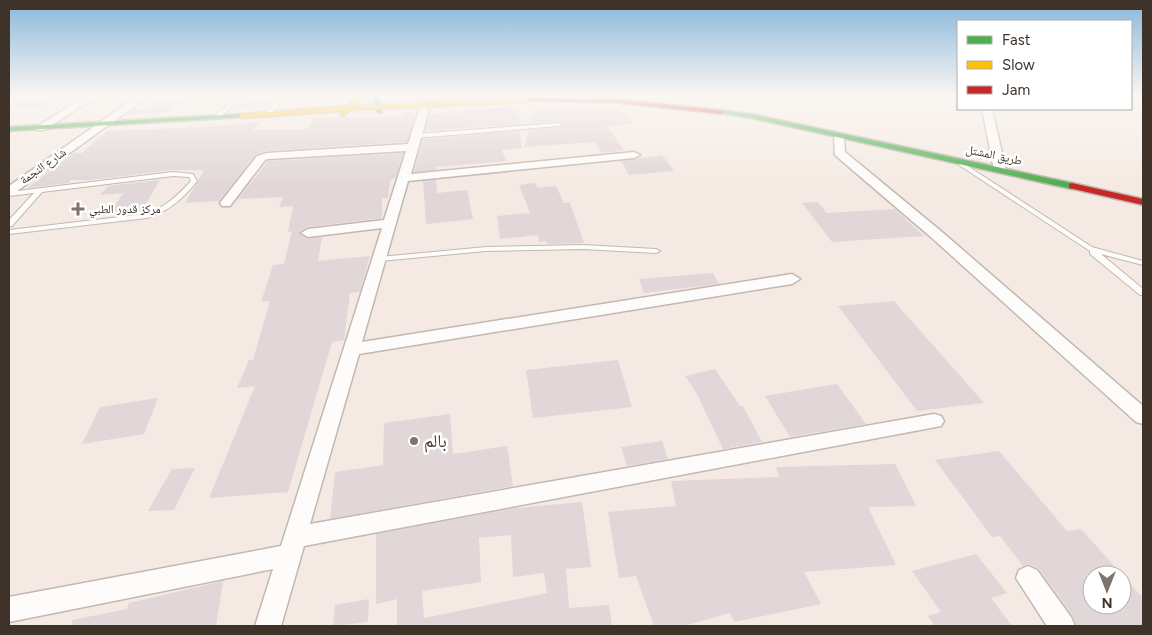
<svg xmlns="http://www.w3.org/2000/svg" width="1152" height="635" font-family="Figtree,'Noto Naskh Arabic',sans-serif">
<rect width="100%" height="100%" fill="#f5eae3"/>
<path fill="#e1d6d8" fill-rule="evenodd" d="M24,95H66L43,107H9V103Z
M327,95H350L344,101L323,103Z
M182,101L170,112L126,115L134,109H148L155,102Z
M273,102L270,106L232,108L238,103Z
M518,107L520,124L425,131L430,114L464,113V110Z
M535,107L618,108L619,112H624L633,124L607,126L624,150L602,153L595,142L524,147L529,130L560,128L563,125L558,121L530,123Z
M404,112H416L407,142L267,151L256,154L219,201L185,203L204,170H173L89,180H71L68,183L27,188L74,153H82L107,131L207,127L260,122L252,130L308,129L314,118L402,117Z
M520,131L522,148L502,150L506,161L436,167V170L414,172L423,139Z
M403,153L396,177L390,181L388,198H382V218L308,227L299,232L308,239L322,237L318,261L370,256L360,292L350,293L344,340L332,342L288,492L209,498L255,386L237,388L249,360H253L270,301L261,302L273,265L284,264L292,231L288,232L293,206L279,207L283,197L238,199L268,161Z
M662,155L674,171L629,175L621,161Z
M160,180L141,212L109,215L123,193L100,195L108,186Z
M436,180L437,193L467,190L473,219L426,224L423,181Z
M535,183L538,188L556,186L564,203H570L584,243L547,244L546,241L539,242L538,235L500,239L497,216L530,213L519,185Z
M818,202L827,213L895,209L924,236L832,242L802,203Z
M713,273L719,284L644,293L639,279Z
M894,301L984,403L917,411L838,306Z
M618,360L632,407L533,418L526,370Z
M715,369L740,406H743L762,442L723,449L697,394L685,376Z
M837,384L866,424L790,437L765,396Z
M158,398L144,434L82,444L100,407Z
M450,414L453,454L507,446L513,486L330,519L335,472L383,465L384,423Z
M662,441L668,459L627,466L621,447Z
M999,451L1067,531L1081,529L1143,598V626H1077L1073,616L1039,569L1029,564L1023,566L1000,536L992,537L935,460ZM1092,575H1122V605H1092Z
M895,464L916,506L868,507L896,565L804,572L821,604L734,622L730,613L684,626H654L636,576L619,578L608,512L676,506L671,481L779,477L776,467Z
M195,468L174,510L148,511L172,469Z
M582,502L591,567L566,569L569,608L609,605L612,626H397V599L376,604V534L516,508ZM511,535L513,577L544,573L547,593L424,618L422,591L481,582L479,538Z
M976,554L1007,593L991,598L1012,626H935L928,616L941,612L912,571Z
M223,581L216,626H72V620L127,609L129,603Z
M369,599L368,622L333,626L335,605Z"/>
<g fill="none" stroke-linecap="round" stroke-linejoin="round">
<defs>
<path id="lane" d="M9,95H15L9,99Z
M239,95H244L218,119H214V117Z
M282,95H286L271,114H267V112Z
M443,95L452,103V105H448L442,99L377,101L374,99L377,97Z
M558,123L561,125L560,126L415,138L412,136L415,134Z
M959,163H963L1092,247L1143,261V265L1101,254L1143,289V295H1140L1090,254V251L959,165Z
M173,172L193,174L197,181C184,198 168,212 147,218L9,234V230L146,214C165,208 178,195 191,181L189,177L173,176L42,192L12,226H9V220L34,193L9,196V192Z
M583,245L656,249L660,251L656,253L583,249L486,251L380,261L376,259L380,257L486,247Z"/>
<path id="street" d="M88,95H99L44,130H36L35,128Z
M139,95H150L13,194L9,195V186Z
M424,107L429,110L411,174L634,152L640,155L634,158L408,181L362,342L792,274L800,279L792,284L359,354L310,524L934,414L941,416L944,421L941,426L304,546L281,626H255L273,569L9,622V597L281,546L382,228L308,237L301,233L308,229L384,220L406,151L268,159L265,160L230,206H222L220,203L257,156L267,153L408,144L419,110Z
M982,109H992L1006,170L1004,172L1000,173L994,170Z
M839,134L844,137L845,152L942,232L1143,406V424L1136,422L932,238L835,155L834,137Z
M1028,566L1037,570L1071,617L1075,626H1047L1016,578L1019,570Z"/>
<path id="fast" d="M373,95H379L382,113L377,112Z
M721,110L751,114L1072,183L1076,186L1072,189L751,118L719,113V111Z
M242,114L245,116L244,117L9,131V127Z"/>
<path id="slow" d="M357,95H363L354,106L529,98L532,100L529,102L350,110L343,116L340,114L342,111L242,118L239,116L242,114L346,106Z"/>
<path id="jam" d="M529,98L618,99L721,110L724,112L721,114L618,103L527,101L526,100Z
M1072,183L1143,199V205L1069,188V184Z"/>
</defs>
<use href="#lane" stroke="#c2b8b0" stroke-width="2"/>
<use href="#street" stroke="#c2b8b0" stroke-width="3"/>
<use href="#fast" stroke="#c2b8b0" stroke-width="3"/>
<use href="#slow" stroke="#c2b8b0" stroke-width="3"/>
<use href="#jam" stroke="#c2b8b0" stroke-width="3"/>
<use href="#lane" fill="#fefcfb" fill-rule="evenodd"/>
<use href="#street" fill="#fefcfb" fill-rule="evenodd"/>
<use href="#fast" fill="#4caf50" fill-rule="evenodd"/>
<use href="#slow" fill="#ffc107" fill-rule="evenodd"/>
<use href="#jam" fill="#c62828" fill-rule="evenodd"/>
</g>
<linearGradient id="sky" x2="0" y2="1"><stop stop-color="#88b7da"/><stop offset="0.52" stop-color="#faf6f2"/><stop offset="1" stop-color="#faf6f2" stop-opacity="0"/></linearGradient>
<rect width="1152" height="184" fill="url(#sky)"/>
<g fill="#7f736a" stroke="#fff" stroke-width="2">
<path d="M75.5 201.5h5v5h5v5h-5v5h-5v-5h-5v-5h5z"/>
<circle cx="414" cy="441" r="5"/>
</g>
<g text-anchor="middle" stroke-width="5" stroke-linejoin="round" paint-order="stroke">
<g font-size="12" fill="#3f3329" stroke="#fff">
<text transform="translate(994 155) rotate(12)" y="4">طريق المشتل</text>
<text transform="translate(43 166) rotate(-35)" y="4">شارع النجمة</text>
</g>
<g font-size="12" fill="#3f3329" stroke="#fff" text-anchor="start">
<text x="89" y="213">مركز قدور الطبي</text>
</g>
<g font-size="18" fill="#3f3329" stroke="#fff" text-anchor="start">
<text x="424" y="447">بالم</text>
</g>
</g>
<rect width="1152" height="635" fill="none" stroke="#3f3329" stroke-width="20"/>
<rect x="957" y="20" width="175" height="90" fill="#ffffff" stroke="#b2ada9"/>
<rect x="967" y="36" width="25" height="8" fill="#4caf50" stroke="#b2ada9"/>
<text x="1002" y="45" font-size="15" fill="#3f3329">Fast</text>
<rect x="967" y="61" width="25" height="8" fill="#ffc107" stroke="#b2ada9"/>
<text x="1002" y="70" font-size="15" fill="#3f3329">Slow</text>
<rect x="967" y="86" width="25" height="8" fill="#c62828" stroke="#b2ada9"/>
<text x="1002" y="95" font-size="15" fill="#3f3329">Jam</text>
<g transform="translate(1107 590) rotate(180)"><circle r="24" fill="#ffffff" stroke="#b2ada9"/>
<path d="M0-4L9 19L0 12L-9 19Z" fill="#7f736a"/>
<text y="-8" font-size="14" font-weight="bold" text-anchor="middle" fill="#3f3329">N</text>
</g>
</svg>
